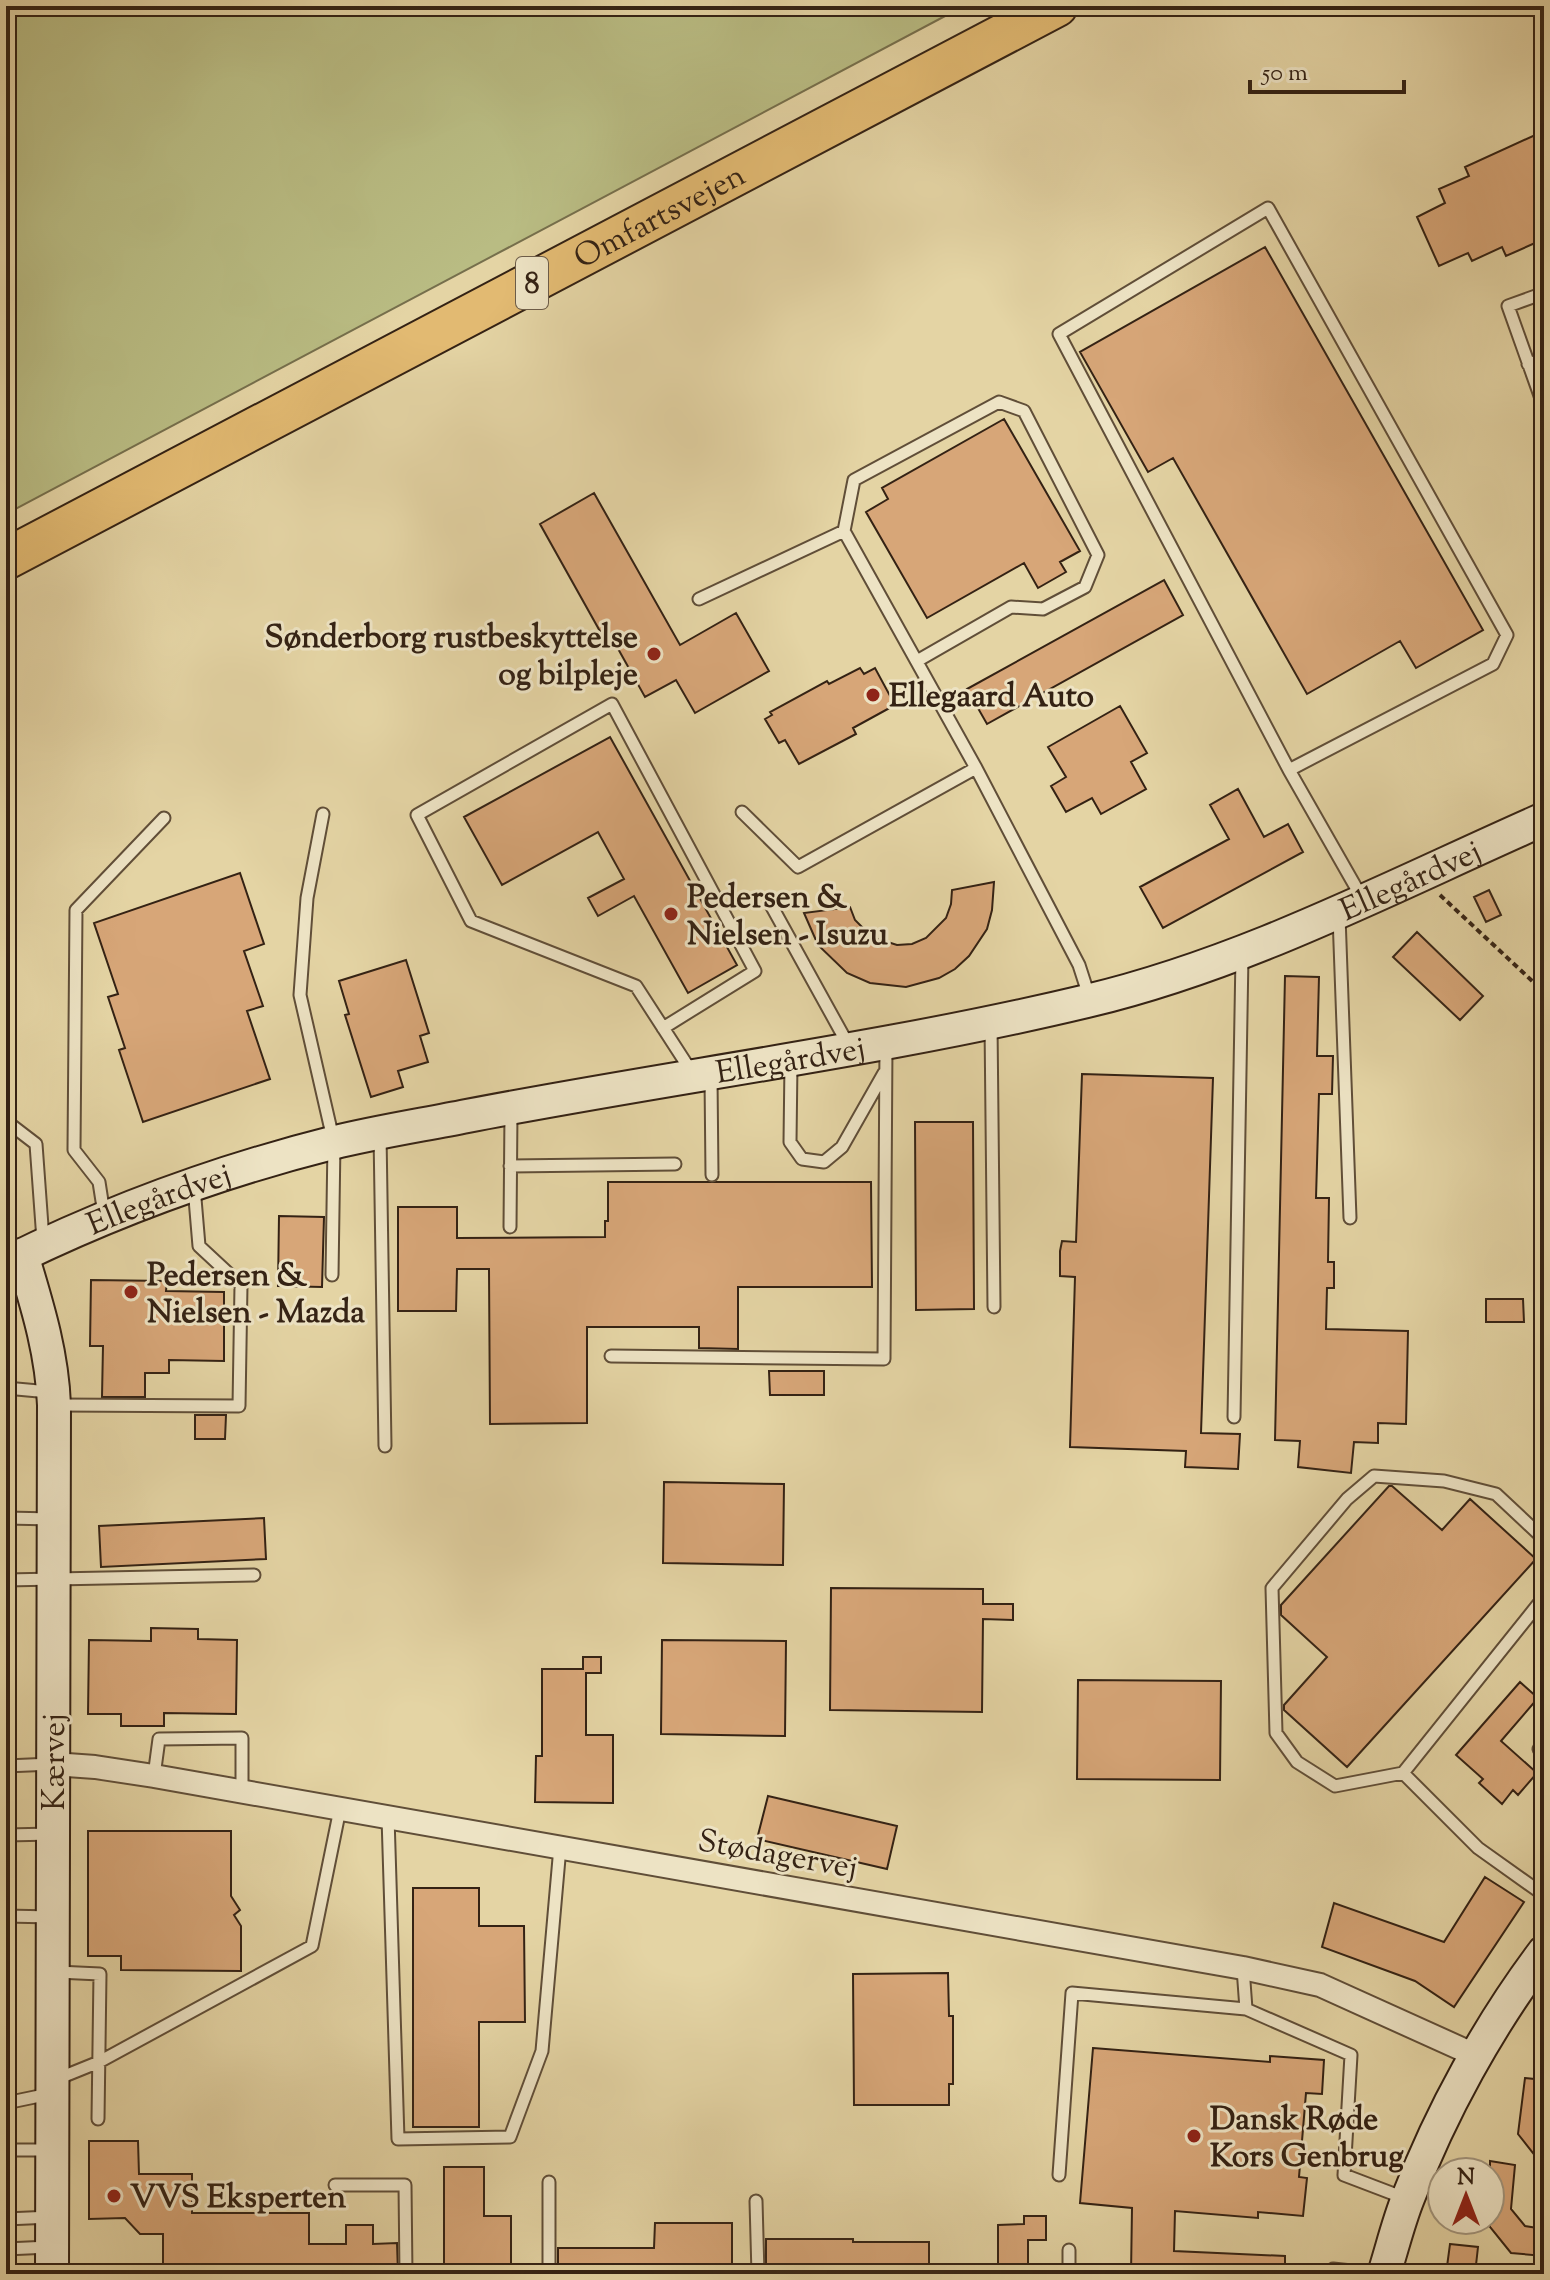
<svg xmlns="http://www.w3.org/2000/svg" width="1550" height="2280" font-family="'Sorts Mill Goudy',serif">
<rect width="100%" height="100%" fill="#e4d4a4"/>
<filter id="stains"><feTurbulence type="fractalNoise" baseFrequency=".0025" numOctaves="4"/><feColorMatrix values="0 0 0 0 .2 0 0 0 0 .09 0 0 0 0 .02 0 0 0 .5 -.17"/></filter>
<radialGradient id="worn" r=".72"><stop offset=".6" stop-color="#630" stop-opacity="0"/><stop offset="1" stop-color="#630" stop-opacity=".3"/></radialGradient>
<path fill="#b9bc83" stroke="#766f4c" stroke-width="2" d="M6,6H964L6,514Z"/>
<path fill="#d7a678" stroke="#342214" stroke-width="2" d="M1544,131V239L1506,256L1502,247L1472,261L1468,253L1439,266L1417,217L1445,203L1439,189L1469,176L1465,167Z
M1265,247L1483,630L1416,668L1400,641L1307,694L1173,458L1148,472L1080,352Z
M1004,419L1080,551L1060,562L1066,572L1038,588L1024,563L927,618L866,512L888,499L882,488Z
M594,493L680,645L736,613L769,671L695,713L676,680L645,697L612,638L606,642L540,524Z
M1164,580L1183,615L987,724L967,689Z
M860,668L864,674L875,668L895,705L853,728L856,734L799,764L785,740L779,743L765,719L772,715L770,712L827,681L829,684Z
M1120,706L1147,753L1131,762L1146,789L1101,814L1092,798L1066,812L1051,786L1066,777L1048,747Z
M610,737L737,965L688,993L634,896L598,916L588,898L624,879L598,832L502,885L464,817Z
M1238,789L1264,837L1288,824L1303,852L1163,928L1140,887L1229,839L1210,805Z
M240,873L264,944L244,951L263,1006L247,1011L270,1079L143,1122L119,1050L125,1048L108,997L118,994L94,923Z
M994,882L992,910L987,929L969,956L955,969L939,978L906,987L870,983L847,973L818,945L804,913L850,907L855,920L872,937L897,945L912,944L926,938L946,918L951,904L952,890Z
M1489,890L1501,915L1486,922L1474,897Z
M1417,932L1483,996L1460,1020L1393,957Z
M406,960L429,1033L420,1036L428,1062L398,1071L403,1087L371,1097L345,1015L349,1014L339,981Z
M1285,976L1319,977L1317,1056H1333L1332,1094H1319L1316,1198H1329L1328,1262H1334V1288H1327L1326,1329L1408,1331L1406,1424L1378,1423V1443L1354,1442L1351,1473L1298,1467L1300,1441L1275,1440Z
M1082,1074L1213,1078L1201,1433L1240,1434L1238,1469L1185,1467L1186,1451L1070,1447L1075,1277L1060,1276V1251L1062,1241L1076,1242Z
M915,1122H973L974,1309L916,1310Z
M608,1182H871L872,1287H738V1349L699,1348V1327H587V1423L490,1424L489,1269H457L456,1311H398V1207H457V1238L605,1237V1221H608Z
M279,1216L324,1217L322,1287L278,1286Z
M91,1280L167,1281L166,1291L224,1292V1361L169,1360V1373H145V1397H102L103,1346H90Z
M1486,1299H1523L1524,1322H1486Z
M769,1371H824V1395H770Z
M195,1415H226L225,1439H195Z
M664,1482L784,1484L783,1565L663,1563Z
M1389,1486H1392L1442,1530L1470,1499L1536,1559L1347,1767L1284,1710V1705L1327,1657L1281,1615V1605Z
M264,1518L266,1559L101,1567L99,1526Z
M831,1588L983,1589V1604H1013V1620L983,1619L982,1712L830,1710Z
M151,1628L198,1629V1639L237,1640L236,1714L164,1713V1726H121V1714H88L89,1640L151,1641Z
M662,1640L786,1641L785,1736L661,1734Z
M583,1657H601V1673H586V1735H613V1803L535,1802L536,1756H542V1669H583Z
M1078,1680L1221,1681L1220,1780L1077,1779Z
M1520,1682L1538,1698L1501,1741L1537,1773L1518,1795L1513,1790L1502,1804L1479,1783L1483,1779L1456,1755Z
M768,1796L897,1826L887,1869L757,1839Z
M88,1831H231V1896L240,1910L234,1915L241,1926V1971L121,1970V1956H88Z
M1485,1877L1524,1902L1454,2007L1415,1981L1322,1947L1334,1903L1444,1942Z
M413,1888H479V1926H524L525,2022H479V2127H413Z
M948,1973L949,2016H953V2084H949V2105H854L853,1974Z
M1093,2048L1270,2062V2056L1324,2060L1322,2094L1306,2093L1299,2177L1307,2178L1303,2216L1258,2212V2218L1175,2211L1174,2251L1285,2256V2274H1131L1132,2208L1080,2203Z
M1525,2078L1544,2080V2167L1518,2134Z
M89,2141H138L139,2174H192V2213H309V2244H346V2225H373V2244L397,2243L398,2274L163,2273V2234H140L125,2218L89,2219Z
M1490,2161L1515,2165L1511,2209L1525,2226L1544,2229V2256L1511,2253L1490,2227Z
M444,2167H484V2216H511V2264H485V2274H444Z
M1024,2216H1046V2240H1028V2274H998V2225L1024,2224Z
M655,2223H732V2274H558V2248H654Z
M766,2239H853V2242H929V2274H766Z
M1450,2244L1478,2247L1475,2274H1446Z"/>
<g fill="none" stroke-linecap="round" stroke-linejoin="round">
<defs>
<path id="lane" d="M1544,293L1508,306L1544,407
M1528,364L1544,359
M699,599L844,531
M917,661L1011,607L1043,609L1085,587L1098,555L1024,411L999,402L854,480L844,531L976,768L1079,965L1089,996
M1289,770L1059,334L1268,208L1507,635L1493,664L1289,770L1362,898
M742,812L798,867L976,768
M323,814L307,898L300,995L334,1143L332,1275
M771,905L850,1048
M1339,916L1350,1218
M991,1024L994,1307
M663,1028L755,971L612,704L417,815L471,921L636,986L691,1071
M791,1063L790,1142L802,1159L824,1162L842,1147L884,1073
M711,1078L712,1175
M6,1121L36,1144L43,1240
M380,1134L385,1446
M510,1166L675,1164
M104,1214L99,1182L74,1150L76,910L164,818
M510,1227L511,1112
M611,1356L884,1359L886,1044
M6,1388L49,1392
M58,1405L239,1406L241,1285L199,1246L194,1187
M1234,1417L1242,956
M6,1518L53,1519
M1544,1539L1496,1494L1444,1481L1374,1476L1347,1499L1272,1588L1276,1733L1297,1762L1335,1786L1403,1773L1540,1602L1544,1583
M6,1580L254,1575
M1544,1742L1539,1749L1544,1753
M6,1766L52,1764
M1403,1773L1478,1848L1544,1895
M154,1776L159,1739L242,1738V1791
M388,1817L398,2139L510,2137L542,2051L560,1847
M6,1835L52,1834
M6,1916L52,1917
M1243,1968L1246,2009L1351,2055L1344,2175L1407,2199
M57,1972L100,1974L98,2119
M57,2079L99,2062L312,1946L340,1809
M6,2103L49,2094
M6,2150H52
M1059,2175L1072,1993L1246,2009
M549,2182V2274
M335,2185H405L406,2274
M756,2201L758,2274
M6,2219L51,2217
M6,2249L49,2247
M1069,2274V2250
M1332,2274L1333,2269L1380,2274"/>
<path id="street" d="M53,1764L95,1767L154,1776L1243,1968L1320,1985L1477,2056"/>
<g id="secondary">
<path d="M22,1255C37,1305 52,1352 54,1405L52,2274"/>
<path id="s1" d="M6,1263C109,1212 221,1171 332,1143C376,1132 422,1125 467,1116C673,1076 882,1050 1087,1001C1247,963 1394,885 1544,819"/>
<path d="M1384,2274C1392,2249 1398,2223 1408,2198C1441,2112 1489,2025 1544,1952"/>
</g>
<g id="highway">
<path id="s2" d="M6,559L1057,6"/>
</g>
</defs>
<use href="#lane" stroke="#604e38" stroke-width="15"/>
<use href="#street" stroke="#604e38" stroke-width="26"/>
<use href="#secondary" stroke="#342214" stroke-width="36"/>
<use href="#highway" stroke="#342214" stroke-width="44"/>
<path stroke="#342214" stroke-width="4" stroke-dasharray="6 4" stroke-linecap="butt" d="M1440,895L1544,992"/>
<use href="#lane" stroke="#ede3c4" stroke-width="11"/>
<use href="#street" stroke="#ede3c4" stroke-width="22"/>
<use href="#secondary" stroke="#ede3c4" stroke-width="32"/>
<use href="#highway" stroke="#e2ba72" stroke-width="40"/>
</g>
<g fill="#8f2418" stroke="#ede3c4" stroke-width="3">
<circle cx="654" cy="654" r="8"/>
<circle cx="873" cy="695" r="8"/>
<circle cx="671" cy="914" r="8"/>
<circle cx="131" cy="1292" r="8"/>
<circle cx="1194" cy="2136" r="8"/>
<circle cx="114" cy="2196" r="8"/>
</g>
<g text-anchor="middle" stroke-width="6" stroke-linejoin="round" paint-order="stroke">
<rect fill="#ede3c4" stroke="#6c5c49" stroke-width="2" x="516" y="257" width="32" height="52" rx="6"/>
<g font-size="30" font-weight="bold" fill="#342214">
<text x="532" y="293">8</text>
</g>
<g font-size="32" fill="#342214" stroke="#ede3c4">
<text dy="11" stroke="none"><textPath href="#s2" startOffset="738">Omfartsvejen</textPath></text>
<text dy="11" stroke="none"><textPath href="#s1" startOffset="1462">Ellegårdvej</textPath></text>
<text dy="11" stroke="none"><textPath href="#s1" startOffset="814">Ellegårdvej</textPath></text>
<text dy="11" stroke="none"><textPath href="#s1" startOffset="166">Ellegårdvej</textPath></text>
<text transform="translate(53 1762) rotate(-90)" y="11">Kærvej</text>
<text transform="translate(778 1853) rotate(10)" y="11">Stødagervej</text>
</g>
<g font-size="32" font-weight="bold" fill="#342214" stroke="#ede3c4" text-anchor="start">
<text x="638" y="647" text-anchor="end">Sønderborg rustbeskyttelse<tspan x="638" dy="37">og bilpleje</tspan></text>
<text x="889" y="706">Ellegaard Auto</text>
<text x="687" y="907">Pedersen &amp;<tspan x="687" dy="37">Nielsen - Isuzu</tspan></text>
<text x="147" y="1285">Pedersen &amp;<tspan x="147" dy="37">Nielsen - Mazda</tspan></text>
<text x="1210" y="2129">Dansk Røde<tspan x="1210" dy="37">Kors Genbrug</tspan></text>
<text x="130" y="2207">VVS Eksperten</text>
</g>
</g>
<rect width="1550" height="2280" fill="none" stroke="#e4d4a4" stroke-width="32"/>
<rect x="8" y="8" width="1534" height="2264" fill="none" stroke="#342214" stroke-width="4"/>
<rect x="16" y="16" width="1518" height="2248" fill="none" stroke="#342214" stroke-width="2"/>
<g transform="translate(1466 2196)"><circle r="38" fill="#ede3c4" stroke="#a3967e" stroke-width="2"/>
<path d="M0-6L14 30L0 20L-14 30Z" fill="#8f2418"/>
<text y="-12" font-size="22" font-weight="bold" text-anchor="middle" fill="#342214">N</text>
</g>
<path d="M1250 80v12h154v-12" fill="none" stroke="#342214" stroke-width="4"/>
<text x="1262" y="80" font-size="24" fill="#342214" stroke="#ede3c4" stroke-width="6" paint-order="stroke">50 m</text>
<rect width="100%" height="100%" filter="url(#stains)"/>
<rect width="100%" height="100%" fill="url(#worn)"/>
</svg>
